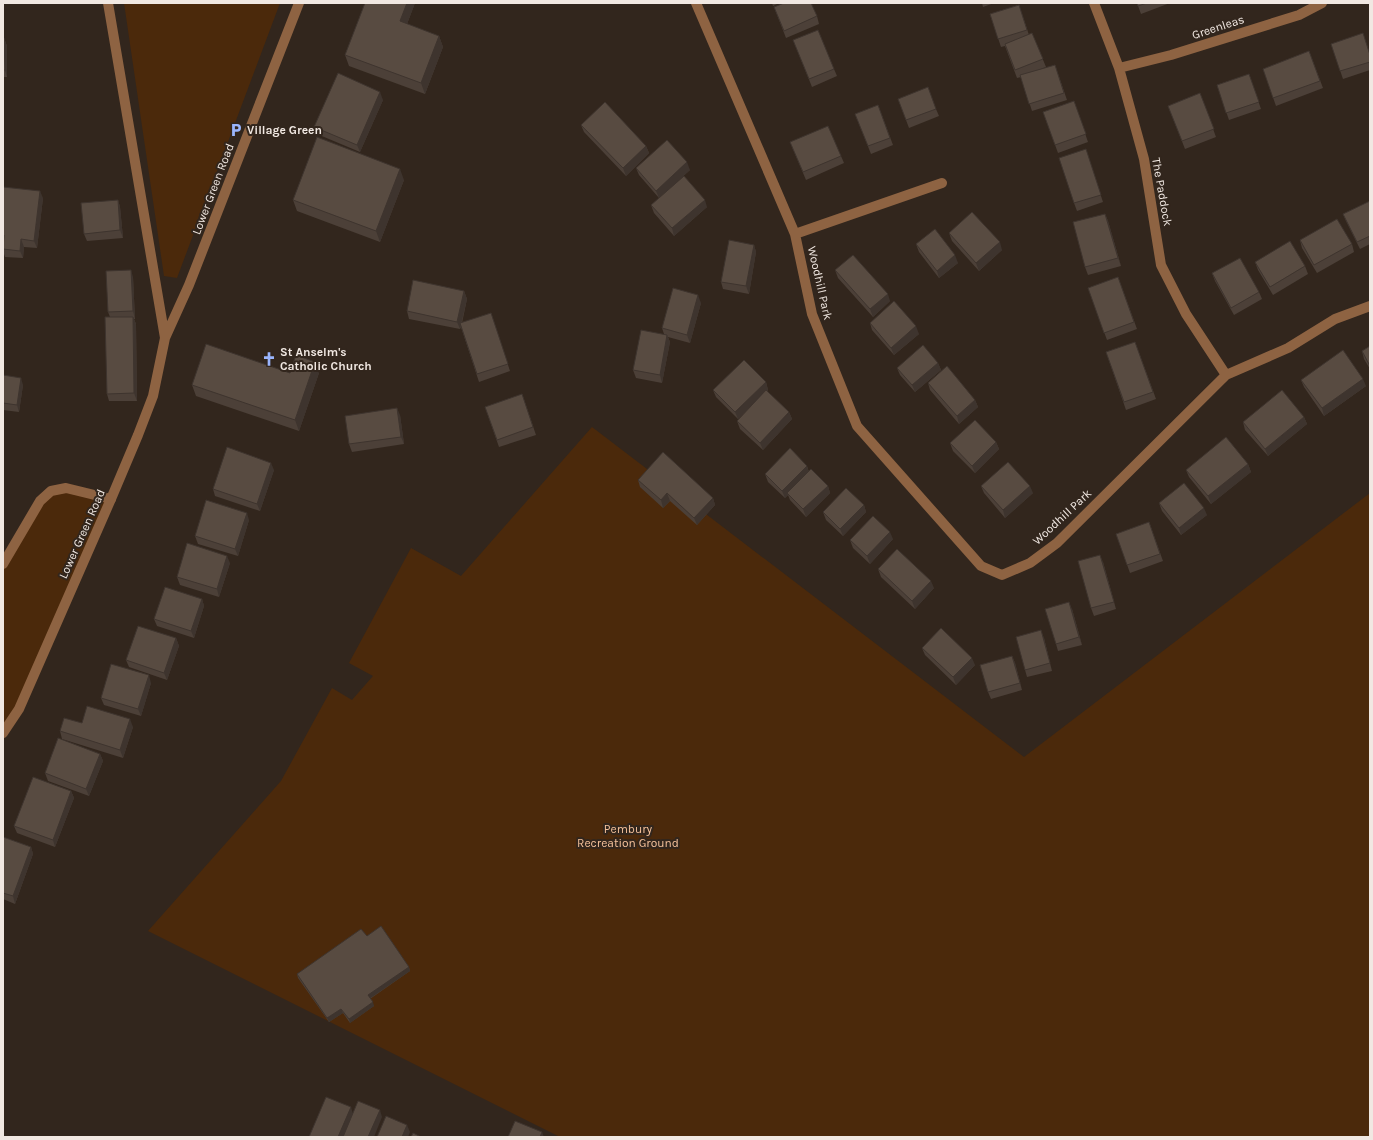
<svg xmlns="http://www.w3.org/2000/svg" width="1373" height="1140" font-family="Karla,sans-serif">
<rect width="100%" height="100%" fill="#32261d"/>
<path fill="#4b290b" d="M124,3H280L177,278L164,276Z
M592,427L1024,757L1370,493V1137H560L148,931L281,781L332,688L352,700L373,676L349,663L411,548L461,576Z
M66,488L111,499L3,733V564L40,501Z"/>
<g fill="none" stroke-linecap="round" stroke-linejoin="round">
<path stroke="#8e6342" stroke-width="10" d="M696,3L795,234L812,314L857,426L981,566L1002,575L1030,563L1057,543L1226,375L1288,348L1335,319L1370,306
M1094,3L1119,68L1144,159L1161,265L1186,314L1226,375
M1119,68L1171,55L1299,15L1322,3
M795,234L942,183
M3,564L40,501L51,491L66,488L111,499"/>
<path stroke="#8e6342" stroke-width="10" d="M108,3L165,338
M3,733L19,709L111,499L138,435L153,396L165,338L189,285L299,3"/>
</g>
<path fill="#4c4038" d="M365,3H415L407,24L439,36L443,47L425,94L349,66L345,55Z
M772,3H779L773,6Z
M982,3H994L983,7Z
M1137,3H1170L1141,14Z
M1019,5L1029,35L1032,33L1046,67L1038,70L1055,65L1067,100L1032,111L1021,77L1017,78L1005,46L1001,47L990,14Z
M774,7L817,16L819,24L786,38Z
M3,38H4L7,46V77H3Z
M793,40L834,69L837,76L812,87Z
M1331,44L1370,54V70L1343,79Z
M1309,51L1323,88L1276,106L1263,69Z
M1249,74L1261,109L1229,120L1217,85Z
M1200,93L1216,137L1185,149L1168,106Z
M898,99L936,109L939,116L909,128Z
M383,100L360,152L317,134L314,127Z
M1074,101L1088,142L1058,153L1043,112Z
M878,105L893,145L871,154L855,114Z
M581,125L646,146L649,153L626,176L584,132Z
M790,142L841,156L844,163L806,180Z
M1088,157L1103,202L1077,211L1074,203Z
M636,168L690,170L659,198L639,175Z
M404,180L380,242L297,211L293,200Z
M3,187L43,198L37,248L24,247L23,258L5,257L3,251Z
M118,200L120,207L123,238L87,241L84,234Z
M1370,201V244L1360,249L1346,221L1343,214Z
M651,205L707,207L674,236L654,213Z
M1105,214L1108,221L1121,266L1088,275L1085,267Z
M949,233L1002,250L979,271L952,241Z
M1300,240L1352,244L1354,252L1317,273L1302,248Z
M916,244L958,263L939,278L919,252Z
M754,245L756,252L749,294L723,289L721,282Z
M1255,262L1305,266L1308,274L1273,295L1258,270Z
M835,270L890,301L873,317L838,278Z
M1212,273L1259,292L1262,299L1234,315L1215,281Z
M133,277L135,319H134L136,324L137,401H109L107,394L110,317L108,312Z
M1118,277L1137,329L1107,340L1088,288Z
M464,291L467,299L462,323L491,313L510,371L479,382L461,327L460,329L409,319L407,311Z
M701,303L690,343L668,337L670,342L662,383L636,378L633,370L664,334L662,328Z
M870,323L919,334L894,355L872,330Z
M1135,342L1156,399L1126,410L1106,352Z
M1370,346V369L1364,359L1362,351Z
M938,363L941,370L915,392L900,375L897,368Z
M290,373H319L299,431L196,396L192,385Z
M3,375L23,385L19,412L3,410Z
M1301,380L1366,386L1324,416L1304,387Z
M766,382L768,390L767,391L789,412L792,419L763,450L740,429L737,421L750,408L738,419L716,397L713,390Z
M928,383L975,400L978,407L959,424L930,390Z
M522,394L536,435L499,447L485,407Z
M400,415L404,444L352,452L349,444Z
M1304,417L1307,424L1268,456L1245,430L1243,422Z
M996,442L999,449L975,473L953,451L950,443Z
M1248,464L1251,472L1211,504L1189,477L1186,470Z
M807,466L809,472L828,486L830,493L806,517L790,500L788,495L785,498L768,482L765,474Z
M274,470L260,511L215,496L213,489Z
M638,480L713,498L715,505L697,525L670,501L663,508L640,487Z
M981,486L1033,493L1005,518L984,493Z
M1159,503L1207,515L1181,535L1162,511Z
M864,505L866,512L843,536L826,520L823,512Z
M249,520L238,556L198,544L195,536Z
M1149,522L1163,561L1130,573L1116,534Z
M893,539L870,564L853,548L850,540Z
M1103,562L1116,609L1094,616L1091,608Z
M230,563L219,597L180,585L177,577Z
M878,569L934,588L915,609L881,577Z
M202,599L204,606L194,638L157,626L154,619Z
M1072,609L1082,645L1058,651L1056,644Z
M176,638L179,646L167,680L129,667L126,660Z
M1044,638L1052,671L1027,677L1025,670Z
M922,648L975,665L956,685L925,655Z
M1012,656L1015,663L1022,690L991,699L988,692Z
M151,683L141,716L104,705L101,698Z
M82,723L133,727L123,758L62,739L60,731Z
M100,754L103,761L89,796L48,781L45,773Z
M71,791L74,798L55,847L17,833L14,826Z
M3,837L31,847L33,854L15,904L3,899Z
M367,936L409,967L410,971L370,999L374,1006L350,1023L343,1013L329,1022L298,978L297,974Z"/>
<path fill="#3e342e" d="M407,3H415L404,32L400,21Z
M439,36L443,47L425,94L421,83Z
M4,38L7,46V77L5,70Z
M380,92L383,100L360,152L357,145Z
M646,146L649,153L626,176L623,168Z
M687,162L690,170L659,198L656,191Z
M400,169L404,180L380,242L376,231Z
M40,191L43,198L37,248L34,241Z
M118,200L120,207L123,238L120,230Z
M705,200L707,207L674,236L672,228Z
M1105,214L1108,221L1121,266L1118,258Z
M21,239L24,247L23,258L20,251Z
M1000,242L1002,250L979,271L976,263Z
M754,245L756,252L749,294L746,286Z
M955,255L958,263L939,278L937,271Z
M131,270L133,277L135,319L133,311Z
M464,291L467,299L460,329L457,322Z
M888,294L890,301L873,317L870,309Z
M698,295L701,303L690,343L687,335Z
M133,317L136,324L137,401L134,393Z
M916,326L919,334L894,355L891,348Z
M667,335L670,342L662,383L660,375Z
M315,362L319,373L299,431L295,420Z
M938,363L941,370L915,392L912,385Z
M21,378L23,385L19,412L17,405Z
M1363,379L1366,386L1324,416L1322,408Z
M766,382L768,390L738,419L735,412Z
M975,400L978,407L959,424L957,416Z
M397,408L400,415L404,444L401,437Z
M789,412L792,419L763,450L760,443Z
M1304,417L1307,424L1268,456L1265,449Z
M996,442L999,449L975,473L972,466Z
M271,463L274,470L260,511L257,504Z
M1248,464L1251,472L1211,504L1208,496Z
M807,466L809,473L787,493L788,495L785,498L782,491Z
M828,486L830,493L806,517L803,509Z
M1030,486L1033,493L1005,518L1003,510Z
M667,493L670,501L663,508L661,500Z
M713,498L715,505L697,525L694,518Z
M864,505L866,512L843,536L840,529Z
M1204,508L1207,515L1181,535L1179,528Z
M247,513L249,520L238,556L235,549Z
M890,532L893,539L870,564L867,556Z
M1100,555L1103,562L1116,609L1114,602Z
M227,556L230,563L219,597L217,589Z
M931,581L934,588L915,609L912,601Z
M202,599L204,606L194,638L191,631Z
M1069,602L1072,609L1082,645L1079,637Z
M1041,630L1044,638L1052,671L1050,663Z
M176,638L179,646L167,680L164,673Z
M1012,656L1015,663L1022,690L1020,683Z
M972,658L975,665L956,685L953,677Z
M149,675L151,683L141,716L138,709Z
M130,719L133,727L123,758L120,750Z
M100,754L103,761L89,796L86,789Z
M71,791L74,798L55,847L53,840Z
M31,847L33,854L15,904L13,896Z
M409,967L410,971L369,999L368,995Z
M373,1002L374,1006L350,1023L349,1019Z
M341,1009L343,1013L329,1022L327,1018Z
M351,1107L353,1114L344,1137H338Z
M380,1110L382,1117L374,1137H368Z
M407,1125L410,1132L408,1137H402Z
M542,1132L544,1137H540Z"/>
<path fill="#584b41" stroke="#3e342e" d="M365,3H407L400,21L439,36L421,83L345,55Z
M784,3H811L817,16L784,31L774,7Z
M1137,3H1147L1138,6Z
M1019,5L1027,30L998,39L990,14Z
M818,30L834,69L809,79L793,40Z
M1032,33L1043,59L1015,70L1005,44Z
M1363,33L1370,55V62L1340,71L1331,44Z
M3,38H4L5,70H3Z
M1309,51L1320,81L1273,98L1263,69Z
M1055,65L1064,93L1029,104L1020,75Z
M338,73L380,92L357,145L314,127Z
M1249,74L1259,102L1226,113L1217,85Z
M928,87L936,109L906,120L898,99Z
M1200,93L1214,129L1182,141L1168,106Z
M1074,101L1086,134L1055,145L1043,112Z
M605,102L646,146L623,168L581,125Z
M878,105L890,138L868,146L855,114Z
M828,126L841,156L803,172L790,142Z
M317,137L400,169L376,231L293,200Z
M667,140L687,162L656,191L636,168Z
M1086,149L1101,195L1074,203L1059,158Z
M684,176L705,200L672,228L651,205Z
M3,187L40,191L34,241L21,239L20,251L3,249L4,235H3Z
M118,200L120,230L84,234L81,203Z
M1370,201V236L1357,242L1343,214Z
M972,212L1000,242L976,263L949,233Z
M1105,214L1118,258L1085,267L1073,222Z
M1337,219L1352,244L1314,265L1300,240Z
M935,229L955,255L937,271L916,244Z
M729,240L754,245L746,286L721,282Z
M1290,241L1305,266L1270,287L1255,262Z
M853,255L888,294L870,309L835,270Z
M1240,258L1259,292L1231,308L1212,273Z
M131,270L133,311L108,312L106,271Z
M1118,277L1134,322L1104,333L1088,288Z
M413,280L464,291L457,322L407,311Z
M673,288L698,295L687,335L662,328Z
M894,301L916,326L891,348L870,323Z
M491,313L508,364L477,374L460,323Z
M105,317H133L134,393L107,394Z
M641,330L667,335L660,375L633,370Z
M1135,342L1153,392L1124,402L1106,352Z
M206,344L290,373L296,355L315,362L295,420L192,385Z
M923,345L938,363L912,385L897,368Z
M1370,346V366L1362,351Z
M1343,350L1363,379L1322,408L1301,380Z
M744,360L766,382L735,412L713,390Z
M947,366L975,400L957,416L928,383Z
M3,375L21,378L17,405L3,403Z
M766,390L789,412L760,443L737,421Z
M1282,390L1304,417L1265,449L1243,422Z
M522,394L533,427L497,440L485,407Z
M397,408L401,437L349,444L345,416Z
M975,420L996,442L972,466L950,443Z
M1226,437L1248,464L1208,496L1186,470Z
M227,447L271,463L257,504L213,489Z
M790,448L807,466L782,491L765,474Z
M663,452L713,498L694,518L667,493L661,500L638,480Z
M1008,462L1030,486L1003,510L981,486Z
M811,469L828,486L803,509L787,493Z
M1184,483L1204,508L1179,528L1159,503Z
M846,488L864,505L840,529L823,512Z
M206,500L247,513L235,549L195,536Z
M873,516L890,532L867,556L850,540Z
M1149,522L1160,554L1127,565L1116,534Z
M187,543L227,556L217,589L177,577Z
M897,549L931,581L912,601L878,569Z
M1100,555L1114,602L1091,608L1078,561Z
M165,587L202,599L191,631L154,619Z
M1069,602L1079,637L1056,644L1045,609Z
M138,626L176,638L164,673L126,660Z
M941,628L972,658L953,677L922,648Z
M1041,630L1050,663L1025,670L1016,637Z
M1012,656L1020,683L988,692L980,665Z
M111,664L149,675L138,709L101,698Z
M87,706L130,719L120,750L60,731L64,718L82,723Z
M58,738L100,754L86,789L45,773Z
M33,777L71,791L53,840L14,826Z
M3,837L31,847L13,896L3,893Z
M381,926L409,967L368,995L373,1002L349,1019L341,1009L327,1018L297,974L361,929L367,936Z
M326,1097L351,1107L338,1137H309Z
M358,1101L380,1110L368,1137H343Z
M386,1116L407,1125L402,1137H377Z
M515,1121L542,1132L540,1137H508Z
M413,1133L421,1137H411Z"/>
<defs>
<symbol id="parking-bare" viewBox="-9 -9 18 18"><path d="M-3.5-5.5H1a3.5 3.5 0 0 1 0 7H-1V5.5H-3.5ZM-1-3.4V-.6H.8a1.4 1.4 0 0 0 0-2.8Z" fill="#9ab5fd" stroke="#32261d" stroke-width="2.5" paint-order="stroke"/></symbol>
<symbol id="church-bare" viewBox="-9 -9 18 18"><path d="M-1.2-6h2.4v3.5h3.3v2.4h-3.3V6h-2.4V-.1h-3.3v-2.4h3.3Z" fill="#9ab5fd" stroke="#32261d" stroke-width="2.5" paint-order="stroke"/></symbol>
</defs>
<g fill-rule="evenodd">
<use href="#parking-bare" x="226" y="120" width="20" height="20"/>
<use href="#church-bare" x="259" y="349" width="20" height="20"/>
</g>
<g text-anchor="middle" stroke-width="4" stroke-linejoin="round" paint-order="stroke">
<g font-size="12" fill="#f1e8e2" stroke="#32261d">
<text transform="translate(1218 27) rotate(-18)" y="4">Greenleas</text>
<text transform="translate(213 189) rotate(-69)" y="4">Lower Green Road</text>
<text transform="translate(1162 192) rotate(80)" y="4">The Paddock</text>
<text transform="translate(820 283) rotate(77)" y="4">Woodhill Park</text>
<text transform="translate(1062 517) rotate(-43)" y="4">Woodhill Park</text>
<text transform="translate(82 534) rotate(-66)" y="4">Lower Green Road</text>
</g>
<g font-size="12" font-weight="bold" fill="#f1e8e2" stroke="#32261d" text-anchor="start">
<text x="247" y="134">Village Green</text>
<text x="280" y="356">St Anselm's<tspan x="280" dy="14">Catholic Church</tspan></text>
</g>
<g font-size="12" fill="#f6c29b" stroke="#32261d">
<text x="628" y="833">Pembury<tspan x="628" dy="14">Recreation Ground</tspan></text>
</g>
</g>
<rect width="1373" height="1140" fill="none" stroke="#f1e8e2" stroke-width="8"/>
</svg>
